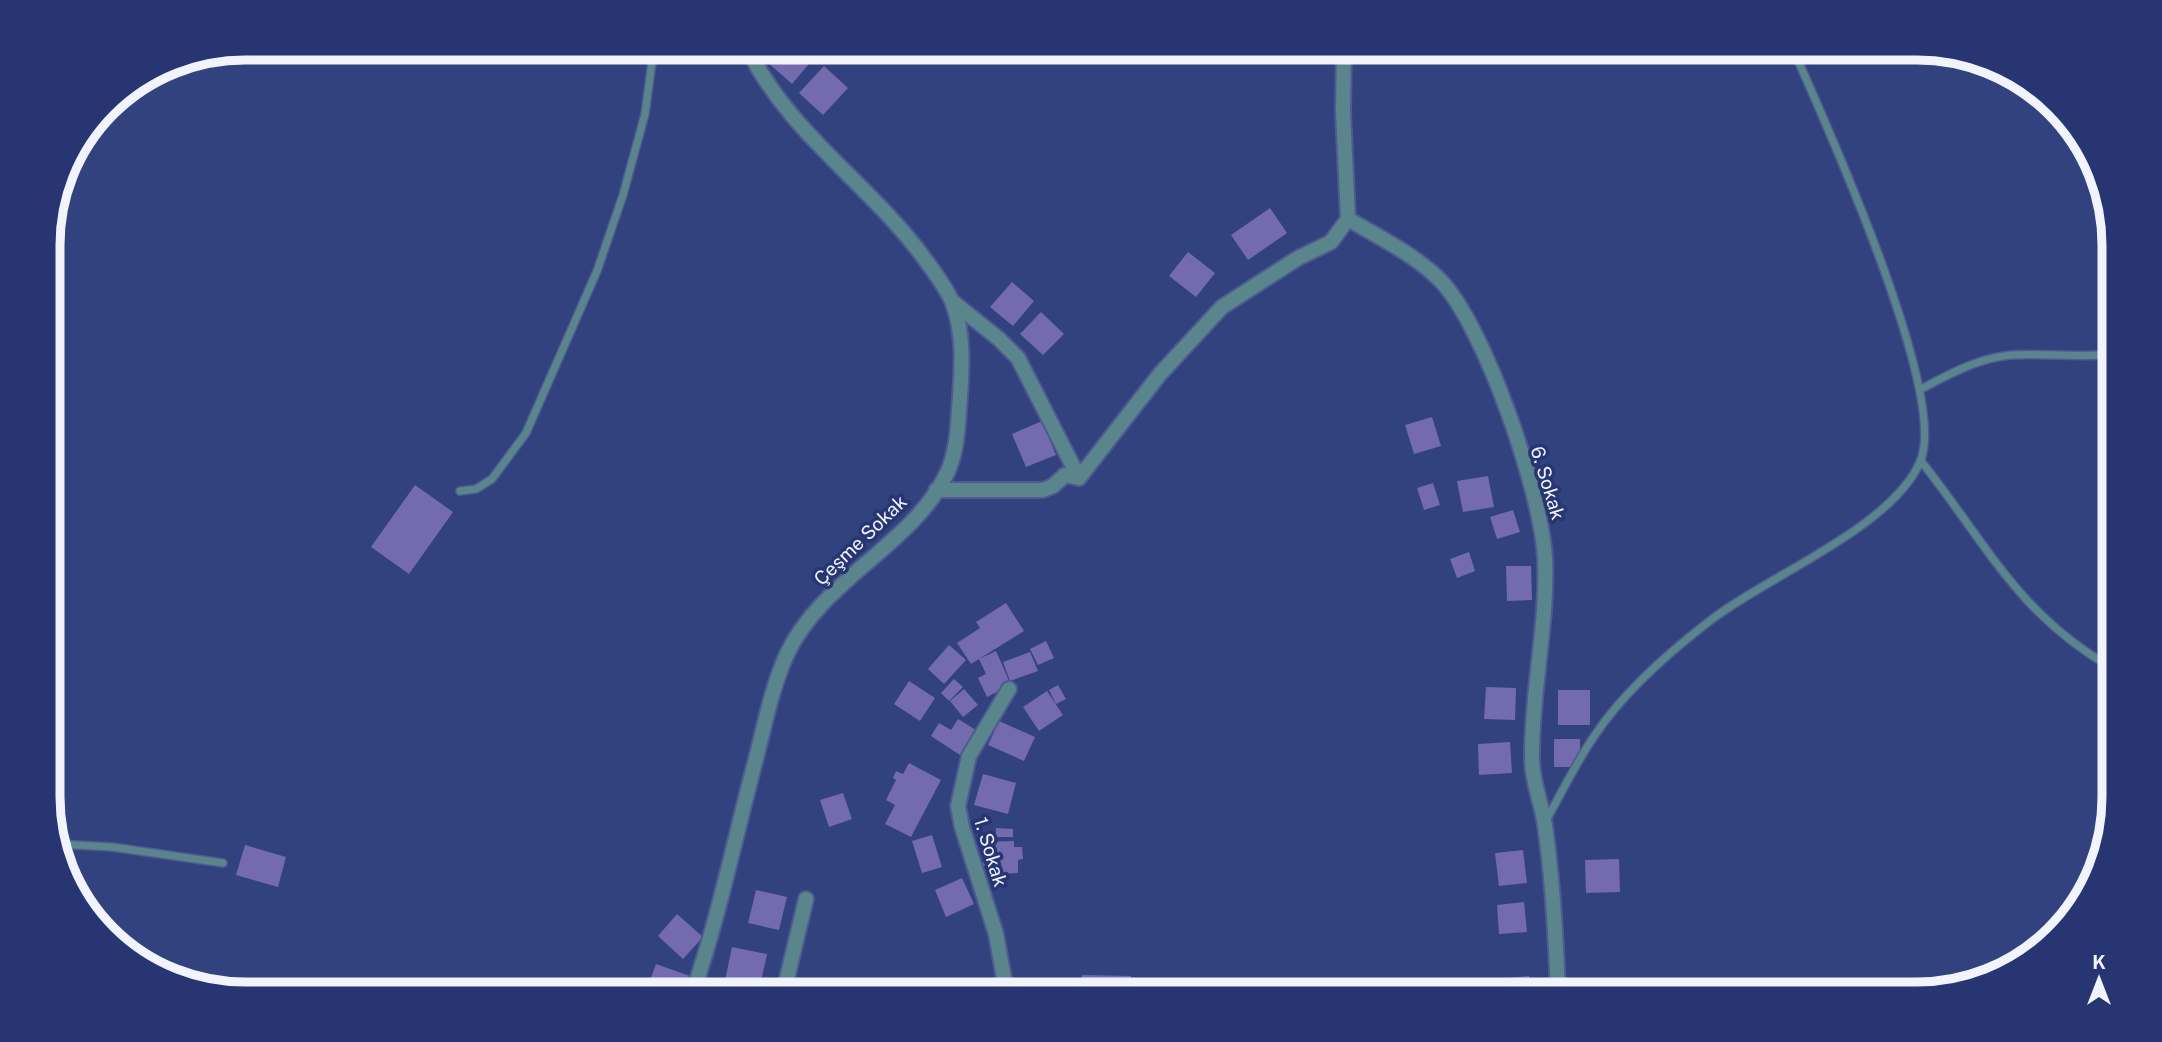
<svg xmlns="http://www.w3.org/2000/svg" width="2162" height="1042" font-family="'Public Sans',sans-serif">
<rect width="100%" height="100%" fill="#31427f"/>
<path fill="#746aae" d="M773,47H801L814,58L792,84L765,60Z
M824,66L848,88L823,115L799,93Z
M1270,208L1287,233L1248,260L1231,235Z
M1188,252L1215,273L1196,297L1169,276Z
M1012,282L1034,301L1013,326L990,307Z
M1041,312L1064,334L1043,355L1020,334Z
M1432,417L1441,446L1414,454L1405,425Z
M1042,421L1056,455L1026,467L1012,434Z
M1488,476L1494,507L1463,512L1457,481Z
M1433,483L1440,505L1424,510L1417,488Z
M415,485L453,512L409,574L371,547Z
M1513,510L1520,532L1497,539L1490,517Z
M1469,552L1475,571L1457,578L1450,559Z
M1506,566H1531L1532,600L1507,601Z
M1006,603L1024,631L971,664L957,643L980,628L976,622Z
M1046,641L1054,658L1038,665L1030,649Z
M949,645L966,660L944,684L928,669Z
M996,651L1011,685L987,697L978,678L986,674L979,659Z
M1030,652L1038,671L1010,681L1003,662Z
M954,679L963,687L949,701L941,693Z
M909,681L935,698L920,721L894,704Z
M1058,685L1066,699L1056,704L1049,690Z
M1486,687L1516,688L1515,720L1484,719Z
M964,689L978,705L963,717L950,701Z
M1558,690H1590V725H1558Z
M1047,691L1063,715L1039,731L1023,707Z
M958,719L976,730L960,755L931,736L939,723L951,730Z
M999,721L1035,737L1024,761L988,745Z
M1554,739H1580V767H1554Z
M1510,742L1512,773L1479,775L1478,744Z
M909,763L941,780L911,837L885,824L895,805L886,800L896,780L893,778L896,771L903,774Z
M983,774L1016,783L1008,814L974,805Z
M843,793L852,819L829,827L820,800Z
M996,828L1013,829V837H996Z
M932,835L942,867L922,873L912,841Z
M1014,841V847H1022L1023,859L1018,860V873L998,874V866H983L982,842Z
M245,845L286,857L278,887L236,875Z
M1523,850L1527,883L1499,886L1495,853Z
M1619,859L1620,892L1586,893L1585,860Z
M962,878L974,904L946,917L935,890Z
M756,890L787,897L779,930L748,923Z
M1524,902L1527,932L1499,934L1497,905Z
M677,914L703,937L683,959L658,936Z
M732,947L767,954L758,995H722Z
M656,964L690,976L684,995L646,992Z
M1082,975L1131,976V995H1081Z
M1529,976L1531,994H1500L1499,979Z"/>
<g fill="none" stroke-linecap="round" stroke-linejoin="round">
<defs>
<path id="lane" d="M1921,389C1950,374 1978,358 2011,355C2045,353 2079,358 2113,354
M1921,461C1987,544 2018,615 2114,669
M460,491L476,489L492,479L526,433L597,271L623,195L645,114L654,47
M1545,822C1562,793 1576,762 1595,735C1623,693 1667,654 1707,623C1764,577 1891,529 1920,462C1950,396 1824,119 1792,47
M57,844L112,847L223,863"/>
<path id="street" d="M1344,47L1343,112L1348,219C1379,237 1415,255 1440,280C1485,326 1542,495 1545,559C1548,625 1531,692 1532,759C1532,783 1542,803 1545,826C1553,881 1556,938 1558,994
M1079,478L1160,374L1222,307L1298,258L1331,242L1348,219
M936,490H1043L1053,486L1065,475L1079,478L1018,358L999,339L953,302
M692,995C718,920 734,842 754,766C764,729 771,689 787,654C822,579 914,544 947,473C958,450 958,422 960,397C962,367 964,333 953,304C947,288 934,272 924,258C869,183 787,132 747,47
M783,995L806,899
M1007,995L996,934L962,827L958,806L969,756L1009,689"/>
</defs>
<use href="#lane" stroke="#4c5b90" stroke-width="10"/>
<use href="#street" stroke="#4c5b90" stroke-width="18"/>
<use href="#lane" stroke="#5b858c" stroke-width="7"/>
<use href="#street" stroke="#5b858c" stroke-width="14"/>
</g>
<g text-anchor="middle" stroke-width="7" stroke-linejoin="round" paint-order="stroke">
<g font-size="19" fill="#f1f4fc" stroke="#273672">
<text transform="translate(1548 483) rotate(73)" y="7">6. Sokak</text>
<text transform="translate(860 540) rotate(-44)" y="7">Çeşme Sokak</text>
<text transform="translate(991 852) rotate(73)" y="7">1. Sokak</text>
</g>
</g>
<path d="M0 0H2162V1042H0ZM245 60H1917A185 185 0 0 1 2102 245V797A185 185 0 0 1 1917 982H245A185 185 0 0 1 60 797V245A185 185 0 0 1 245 60Z" fill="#273672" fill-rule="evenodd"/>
<path fill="none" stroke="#f1f4fc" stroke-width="9" d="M245 60H1917A185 185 0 0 1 2102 245V797A185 185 0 0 1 1917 982H245A185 185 0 0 1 60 797V245A185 185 0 0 1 245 60Z"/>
<g transform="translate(2099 979)" stroke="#273672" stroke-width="5" paint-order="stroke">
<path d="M0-5L12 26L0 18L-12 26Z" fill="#f1f4fc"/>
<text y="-10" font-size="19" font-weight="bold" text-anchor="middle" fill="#f1f4fc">K</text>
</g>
</svg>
